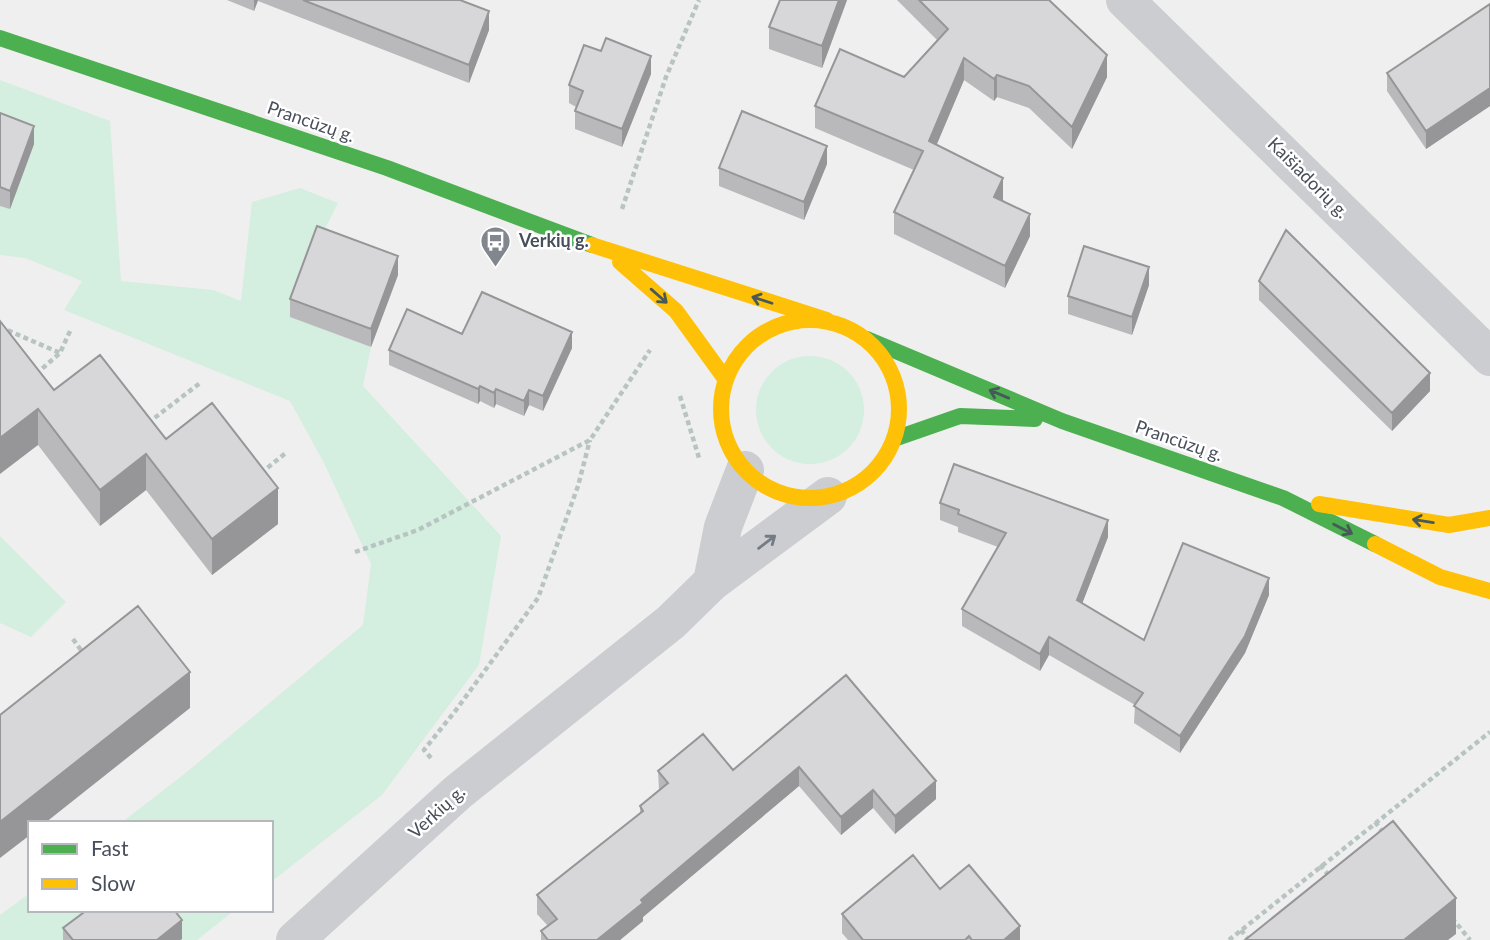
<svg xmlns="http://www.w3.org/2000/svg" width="1490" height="940" font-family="Lato,sans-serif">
<rect width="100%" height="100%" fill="#f0efef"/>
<path fill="#d4eee0" d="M0,80L110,121L121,281L213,290L241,301L252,202L300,188L338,203L317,245L291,317L371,347L363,386L501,536L479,665L382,795L271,882V823H121L188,771L363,625L371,564L324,463L290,401L64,310L82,281L25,258L0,255Z
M756 410a54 54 0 1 1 108 0a54 54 0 1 1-108 0Z
M0,536L66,602L31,637L0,623Z
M30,893V910H235L197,940H0V915Z"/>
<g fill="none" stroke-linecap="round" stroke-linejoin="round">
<path stroke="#b8c4c1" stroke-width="4.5" stroke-dasharray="5 3.5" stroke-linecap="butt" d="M622,209L666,77L699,0
M0,327L60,353
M36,374L60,353L71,329
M680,396L700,461
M148,423L200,383
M261,473L287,452
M355,552L418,530L590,440L650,350
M73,639L83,653
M431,758L424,750L456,710L538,598L578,486L590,440
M1375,822L1385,835
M1320,865L1331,878
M1452,918L1470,940
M1241,930L1249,940
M1229,940L1490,732"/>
<path stroke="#cbcdd0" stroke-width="38" d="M1125,0L1490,357
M712,582L723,527L745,470
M295,940L458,792L671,622L712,582L828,496"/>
<path stroke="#4caf50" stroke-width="16" d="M0,38L387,168L592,245
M867,339L1062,421L1283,498L1375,544
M894,439L960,416L1035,419"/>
<path stroke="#ffc107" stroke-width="16" d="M592,245L827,320
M620,262L676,311L726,380
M721 409a89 89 0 1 1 178 0a89 89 0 1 1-178 0Z
M1319,504L1449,525L1490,518
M1375,544L1440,577L1490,591"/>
</g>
<path fill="#b9b9bb" d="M227,0H460L489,30L469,83L258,1L254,11Z
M847,0L822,68L769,49V27Z
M897,0H1049L1107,77L1072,149L1029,108L997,97L994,101L964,80L936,145L1003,200L1030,236L1005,288L894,234V212L914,170L815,128V106L904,77L937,40Z
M1490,4V106L1426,149L1387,91V73Z
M651,74L622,147L575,129V111L576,107L569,103V85Z
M0,113L34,144L10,209L0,206Z
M827,164L804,220L719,186V168Z
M398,275L371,347L290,317V299Z
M1259,281L1430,391L1392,431L1259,300Z
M1149,285L1132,335L1068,314V296Z
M0,321L54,390L166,439L278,524L212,575L146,490L100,526L38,445Z
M462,334L572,348L543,411L529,405L524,416L496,404L494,408L480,401L478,404L389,365V350Z
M940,503L1108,537L1082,603L1144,640L1269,595L1245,653L1180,753L1134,723L1135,705L1049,655L1040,671L962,626V609L998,547L958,532V527L940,520Z
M846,675L936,799L895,834L873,808L841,835L799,786L643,917V921L620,940H541V931L548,926L537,914V895L640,814V806L659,790L658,771L733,770Z
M940,889L1020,940H848L842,933V914Z
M63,928L182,939L180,940H63Z"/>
<path fill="#969698" d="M254,0H258L254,11Z
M839,0H847L822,68V46Z
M489,11V30L469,83V65Z
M1107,55V77L1072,149V127Z
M651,56V74L622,147V129Z
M964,58V80L929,163V141Z
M997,75V97L994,101V79Z
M1490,88V106L1426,149V131Z
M34,126V144L10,209V191Z
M827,146V164L804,220V202Z
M1003,178V200L994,219V197Z
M1030,214V236L1005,288V266Z
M398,256V275L371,347V329Z
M1149,267V285L1132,335V317Z
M572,332V348L543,411V396Z
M1430,373V391L1392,431V413Z
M480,386V401L478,404V389Z
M496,389V404L494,408V393Z
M529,390V405L524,416V401Z
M38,409V445L0,474V438Z
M146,454V490L100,526V490Z
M278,488V524L212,575V539Z
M1108,520V537L1077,617V600Z
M1269,578V595L1245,653L1180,753V736Z
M1049,637V655L1040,671V654Z
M190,672V708L45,823H30V835L0,858V822Z
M799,767V786L643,917V921L620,940H597L641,900Z
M936,781V799L895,834V816Z
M873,790V808L841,835V817Z
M1456,898V934L1448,940H1404Z
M182,920V939L180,940H157Z
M1020,926V940H1004Z"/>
<path fill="#d7d7d9" stroke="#969698" stroke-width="2" d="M303,0H460L489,11L469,65Z
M780,0H839L822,46L769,27Z
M919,0H1049L1107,55L1072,127L1029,86L997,75L994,79L964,58L929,141L1003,178L994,197L1030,214L1005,266L894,212L923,151L815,106L840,49L904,77L948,29Z
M1490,4V88L1426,131L1387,73Z
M606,38L651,56L622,129L575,111L583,91L569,85L584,45L601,51Z
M742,111L827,146L804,202L719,168Z
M0,113L34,126L10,191L0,187Z
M317,226L398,256L371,329L290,299Z
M1286,230L1430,373L1392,413L1259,281Z
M1084,246L1149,267L1132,317L1068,296Z
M482,292L572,332L543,396L529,390L524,401L496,389L494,393L480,386L478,389L389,350L407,309L462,334Z
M0,321L54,390L100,355L166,439L212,403L278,488L212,539L146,454L100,490L38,409L0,438Z
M954,464L1108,520L1077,600L1144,640L1183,543L1269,578L1245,636L1180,736L1134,706L1143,693L1049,637L1040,654L962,609L1006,533L958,514L959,510L940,503Z
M138,606L190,672L0,822V715Z
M846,675L936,781L895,816L873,790L841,817L799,767L641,900L643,903L597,940H548L541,931L557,919L537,895L643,811L640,806L668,783L658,771L703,734L733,770Z
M1393,821L1456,898L1404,940H1245Z
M913,855L940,889L969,865L1020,926L1004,940H972L969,936L965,940H863L842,914Z
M87,910H174L182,920L157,940H73L63,928Z"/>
<defs><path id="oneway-shaft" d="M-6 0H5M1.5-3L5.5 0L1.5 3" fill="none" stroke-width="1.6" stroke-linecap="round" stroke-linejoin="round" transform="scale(1.75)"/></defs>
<g stroke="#48595a">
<use href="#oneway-shaft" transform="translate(659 296) rotate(41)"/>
<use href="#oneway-shaft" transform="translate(762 300) rotate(-162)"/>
<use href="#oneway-shaft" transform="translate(999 394) rotate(-157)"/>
<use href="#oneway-shaft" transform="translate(1423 521) rotate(-171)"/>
<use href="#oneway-shaft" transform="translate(1343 529) rotate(27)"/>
</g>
<use stroke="#757b84" href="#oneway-shaft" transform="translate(767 542) rotate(-37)"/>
<defs>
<symbol id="bus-pin" viewBox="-11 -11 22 30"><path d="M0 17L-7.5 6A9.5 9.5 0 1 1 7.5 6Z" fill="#82878f" stroke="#fff"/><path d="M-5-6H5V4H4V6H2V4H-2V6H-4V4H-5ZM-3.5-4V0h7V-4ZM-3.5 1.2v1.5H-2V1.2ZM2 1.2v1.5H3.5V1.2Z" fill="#fff"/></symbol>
</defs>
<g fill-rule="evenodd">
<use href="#bus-pin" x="478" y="224" width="35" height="47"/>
</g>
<g text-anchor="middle" stroke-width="5" stroke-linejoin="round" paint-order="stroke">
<g font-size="18" fill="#474f5b" stroke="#fff">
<text transform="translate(311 122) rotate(19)" y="6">Prancūzų g.</text>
<text transform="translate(1308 178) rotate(45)" y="6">Kaišiadorių g.</text>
<text transform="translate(1179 441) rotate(19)" y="6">Prancūzų g.</text>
<text transform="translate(437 812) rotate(-42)" y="6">Verkių g.</text>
</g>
<g font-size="18" font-weight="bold" fill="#474f5b" stroke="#fff" text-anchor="start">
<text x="519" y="247">Verkių g.</text>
</g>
</g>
<rect x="28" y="821" width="245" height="91" fill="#ffffff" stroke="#b5b9bd" stroke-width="2"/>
<rect x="42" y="844" width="35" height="10" fill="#4caf50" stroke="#b5b9bd" stroke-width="2"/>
<text x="91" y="856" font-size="21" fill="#474f5b">Fast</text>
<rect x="42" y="879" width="35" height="10" fill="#ffc107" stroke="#b5b9bd" stroke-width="2"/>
<text x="91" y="891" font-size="21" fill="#474f5b">Slow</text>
</svg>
